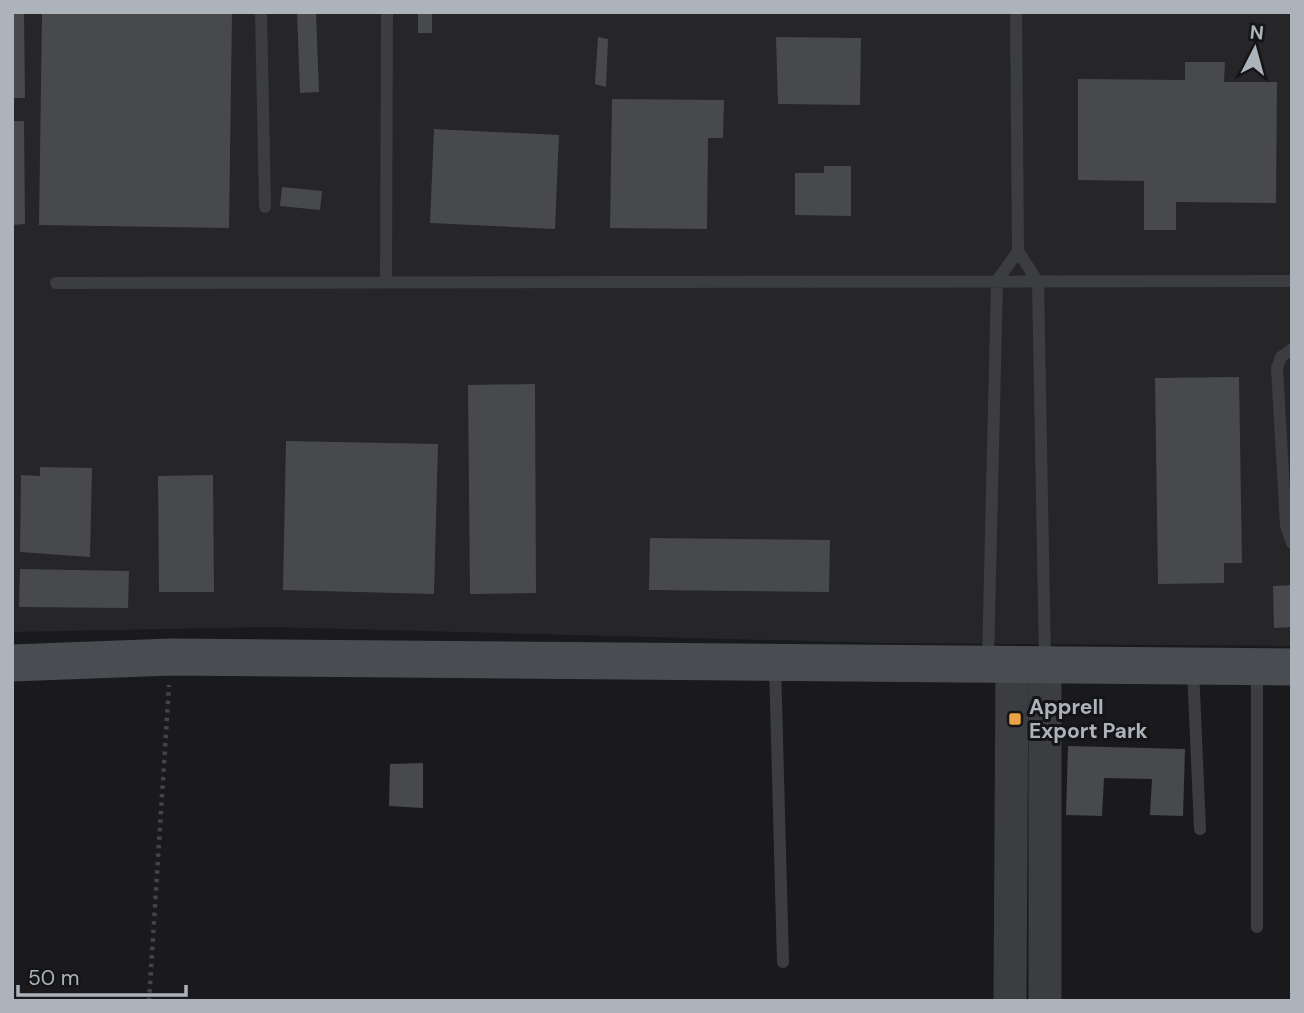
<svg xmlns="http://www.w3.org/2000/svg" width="1304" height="1013" font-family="'DM Sans',sans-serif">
<rect width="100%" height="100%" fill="#1a1a1c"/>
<path fill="#262629" d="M12,12H1292V646L883,643L268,627L12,632Z"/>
<path fill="#47494c" d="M12,12H24L25,98H12Z
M42,12H232L229,228L39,225Z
M297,12H316L319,92L300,93Z
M418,12H432V33H418Z
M598,37L608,39L606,87L595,84Z
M776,37L861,38L860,105L778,104Z
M1185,62H1225L1224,82H1277L1276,203L1176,202V230H1144V181L1078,180V79L1185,80Z
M612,99L724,100L723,138H708L707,229L610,228Z
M12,121H24L25,224L12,225Z
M434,129L559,135L555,229L430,223Z
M824,166H851V216L795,215V173H824Z
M282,187L322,191L320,210L280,206Z
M1239,377L1242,563H1224V583L1158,584L1155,378Z
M535,384L536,593L470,594L468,385Z
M286,441L438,444L434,594L283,590Z
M40,467L92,468L90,557L20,552L21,475L40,476Z
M213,475L214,592H159L158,476Z
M650,538L830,540L829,592L649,590Z
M20,569L129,571L128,608L19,607Z
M1292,585V627L1274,628L1273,586Z
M1068,746L1185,749L1183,816L1150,815L1152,779L1104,778L1102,816L1066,815Z
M423,763V808L389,806L390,764Z"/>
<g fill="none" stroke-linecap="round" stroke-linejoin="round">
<path stroke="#414448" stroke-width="4.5" stroke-dasharray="3.5 5" stroke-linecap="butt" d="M149,1001L169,685"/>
<path stroke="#3b3d41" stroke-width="12" d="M261,12L265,207
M1016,12L1018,251L1038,282L1045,661
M386,281L387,12
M56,283L1292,281
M1292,349L1281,357L1277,368L1286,526L1292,543
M988,660L997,281L1018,251
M775,665L783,962
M1193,669L1200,829
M1257,927V669"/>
<path stroke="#3b3d41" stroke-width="33" d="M1010,1001L1012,664
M1045,1001V663"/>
<path stroke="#494c51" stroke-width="37" d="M12,663L171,657L1292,667"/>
</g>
<rect fill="#eaa244" stroke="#151517" stroke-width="2.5" x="1008" y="712" width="14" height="14" rx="3.5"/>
<g text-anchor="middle" stroke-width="6" stroke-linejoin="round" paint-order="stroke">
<g font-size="21" font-weight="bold" fill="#adb3bb" stroke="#151517" text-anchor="start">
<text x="1029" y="714">Apprell<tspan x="1029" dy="24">Export Park</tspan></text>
</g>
</g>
<rect width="1304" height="1013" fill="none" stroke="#adb3bb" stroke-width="28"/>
<g transform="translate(1255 49) rotate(6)" stroke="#151517" stroke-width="5" paint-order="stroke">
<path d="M0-5L12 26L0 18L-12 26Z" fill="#adb3bb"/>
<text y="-10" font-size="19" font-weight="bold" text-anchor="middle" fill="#adb3bb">N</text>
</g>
<path d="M18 985v10h168v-10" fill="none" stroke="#adb3bb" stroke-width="3.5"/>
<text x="28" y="985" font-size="21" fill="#adb3bb" stroke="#151517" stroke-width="5" paint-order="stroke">50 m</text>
</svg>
